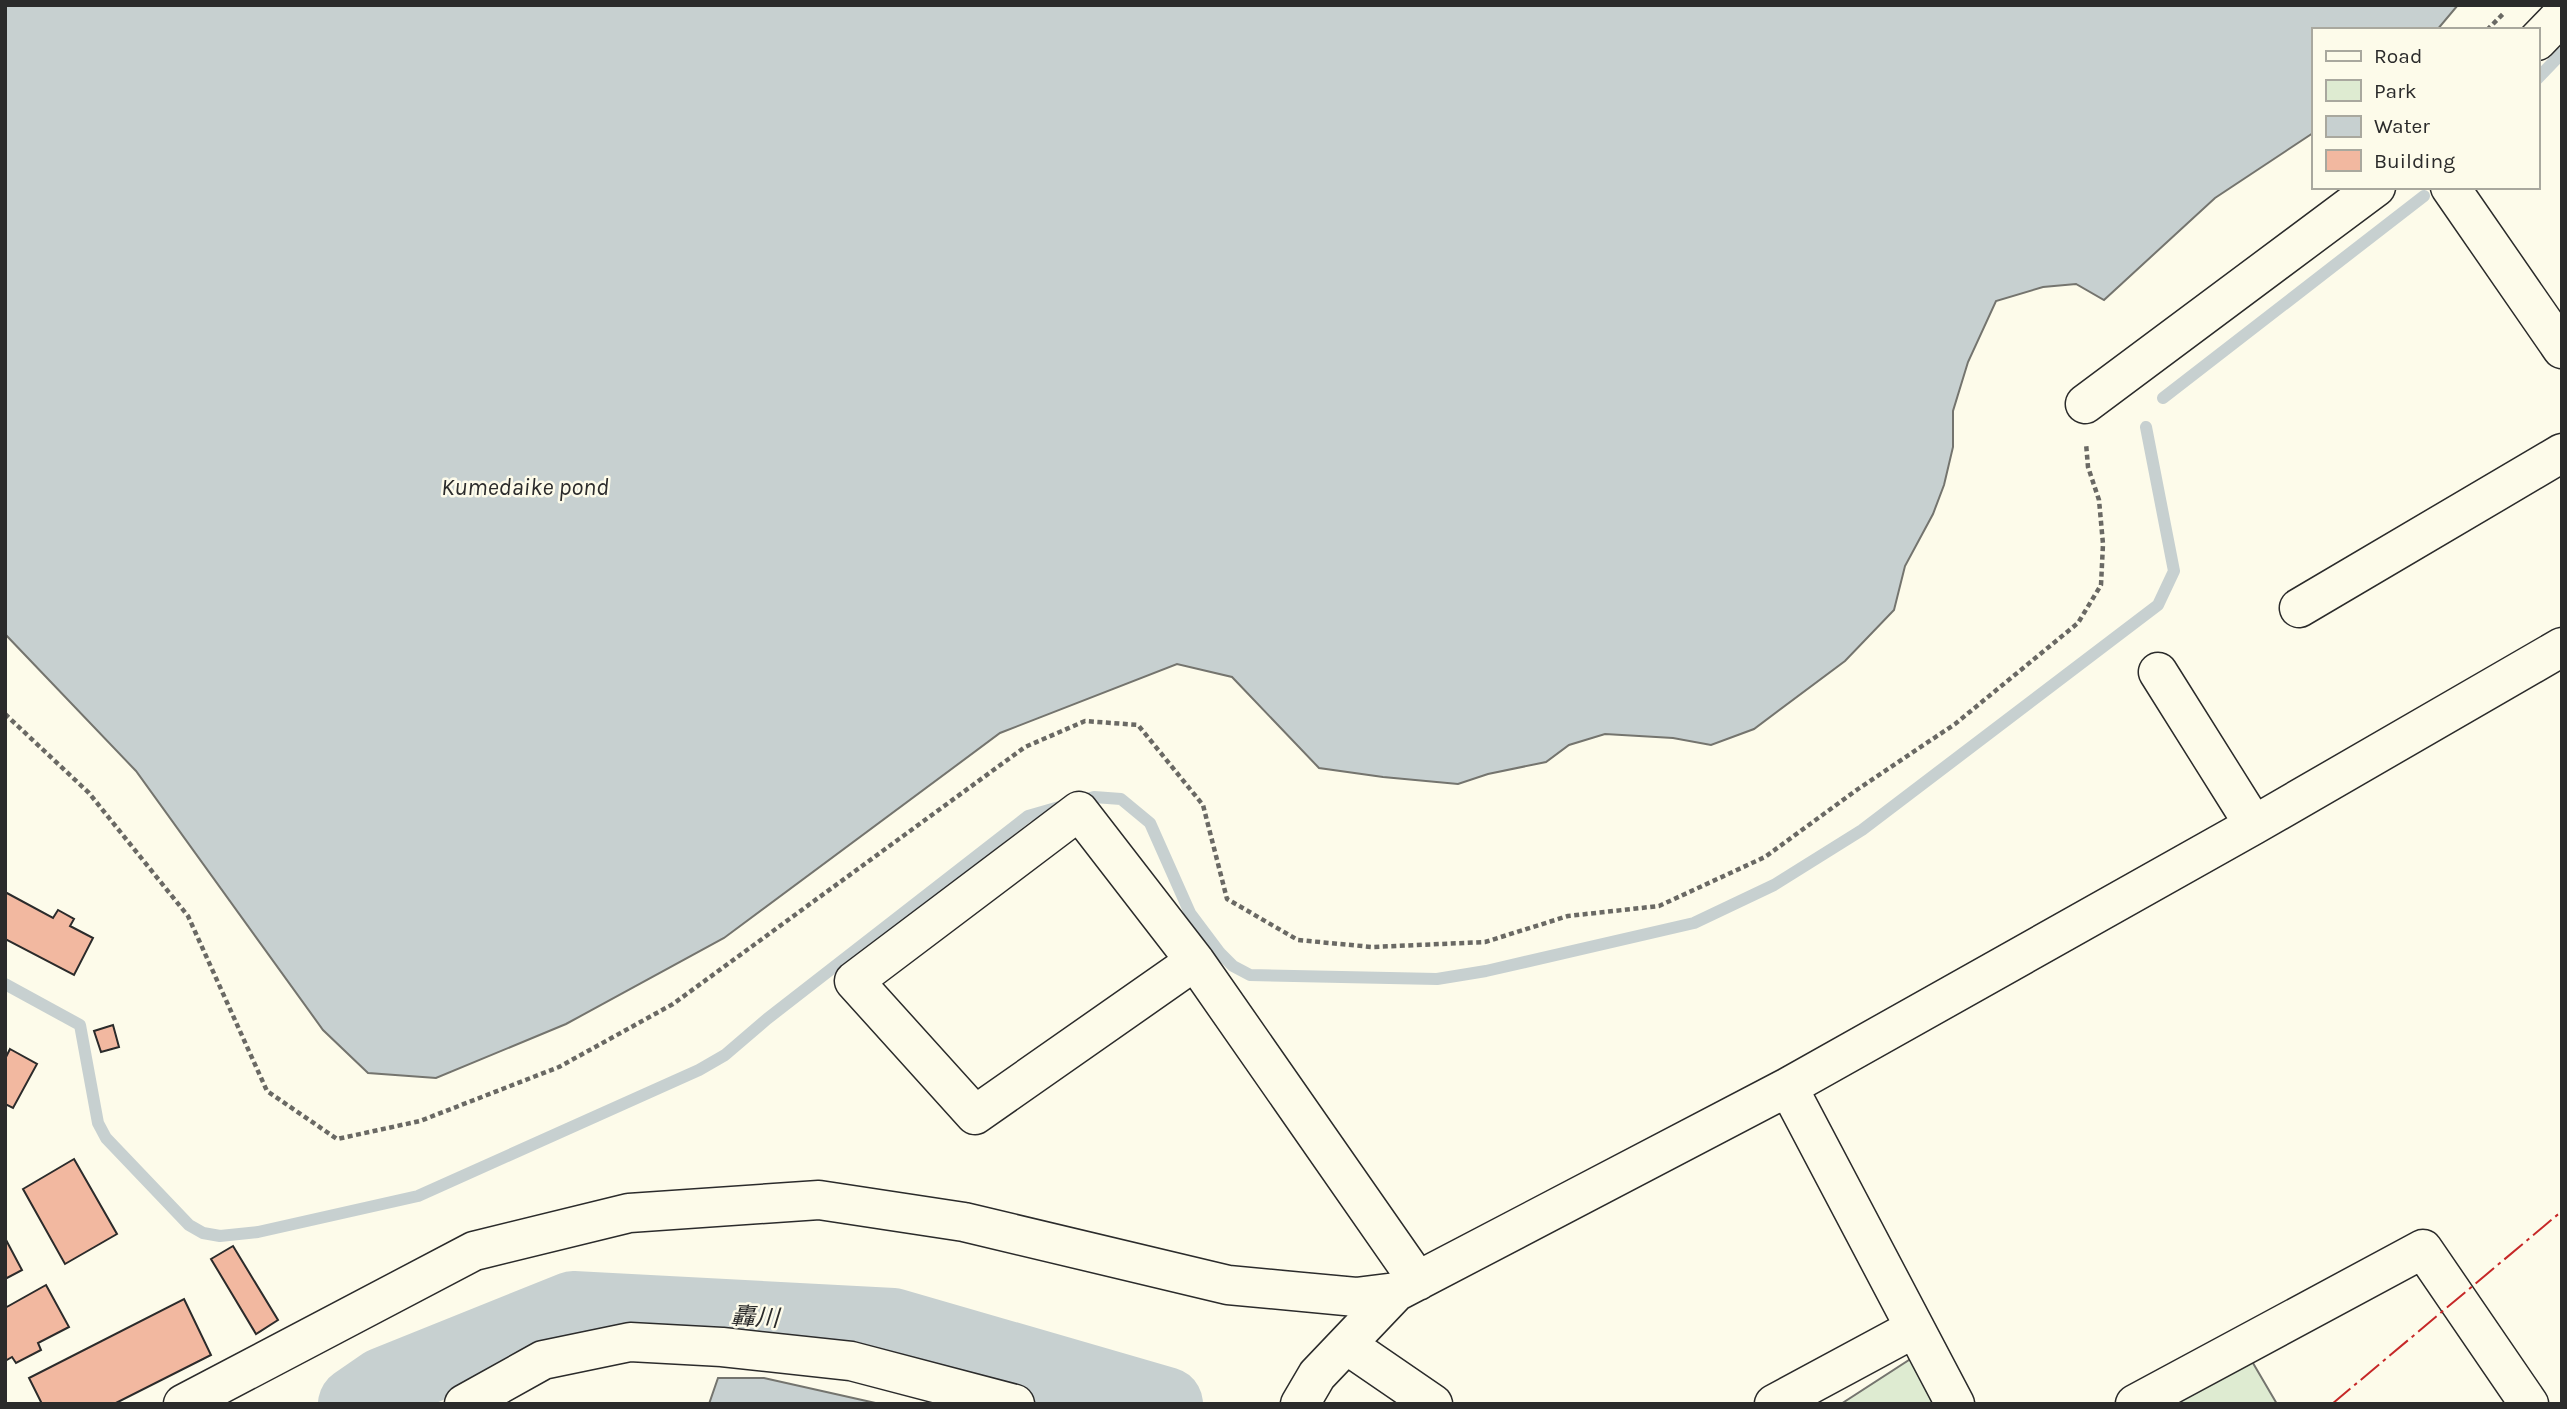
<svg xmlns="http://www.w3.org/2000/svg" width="2567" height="1409" font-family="Karla,'Noto Sans JP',sans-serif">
<rect width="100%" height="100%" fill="#fdfbea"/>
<path fill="#deebd1" stroke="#74746e" stroke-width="2" d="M2243,1346L2277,1404H2147Z
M1926,1349L1949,1404H1841Z"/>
<path fill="#c7d0d0" stroke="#74746e" stroke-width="2" d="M5,5H2458L2437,30H2313V133L2215,198L2104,300L2076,284L2043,287L1996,301L1968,362L1953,411V447L1944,485L1933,514L1905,566L1894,610L1845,661L1754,729L1711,745L1673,738L1605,734L1569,745L1546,762L1488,774L1458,784L1383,777L1319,768L1232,677L1177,664L1000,733L724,938L566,1024L436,1078L368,1073L323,1030L136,771L5,634Z
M718,1378H764L880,1404H709Z"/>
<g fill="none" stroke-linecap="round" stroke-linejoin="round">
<path stroke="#c7d0d0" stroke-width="12" d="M2537,79L2562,53
M2163,398L2424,196
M5,984L80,1025L98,1123L106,1138L189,1225L203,1233L220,1236L258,1232L418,1196L699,1070L725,1055L767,1019L1028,816L1094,797L1121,799L1150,823L1190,913L1220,953L1233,966L1250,975L1437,979L1486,971L1694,923L1774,885L1862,830L2158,605L2174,571L2146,427"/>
<path stroke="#c7d0d0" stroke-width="74" d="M355,1404L384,1384L573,1308L893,1325L1166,1404"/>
</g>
<path fill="#f2b8a0" stroke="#2b2b2b" stroke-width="2" d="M5,892L53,918L58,910L74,919L70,926L93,938L74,975L5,939Z
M113,1025L119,1047L101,1052L94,1031Z
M10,1049L37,1064L13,1108L5,1104V1059Z
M74,1159L117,1234L65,1264L23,1189Z
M5,1238L22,1270L5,1279Z
M233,1246L278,1320L256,1334L211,1259Z
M46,1285L69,1327L38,1343L41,1350L16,1363L12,1357L5,1361V1308Z
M184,1299L211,1355L114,1404H42L29,1378Z"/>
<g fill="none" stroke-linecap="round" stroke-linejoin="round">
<defs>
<path id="minor" d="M2537,41L2562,15
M2450,187L2562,349
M2085,404L2376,187
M2299,608L2562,453
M2158,672L2254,825
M1195,961L975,1115L854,981L1079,811L1195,961L1418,1281
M1788,1087L1955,1404
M1347,1345L1433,1404
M183,1404L474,1251L629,1213L819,1200L964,1222L1228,1285L1356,1297L1396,1292L1788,1087L2254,825L2562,647
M464,1404L543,1360L630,1342L722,1347L851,1361L1015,1404
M1300,1404L1317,1375L1396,1292
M1774,1404L1915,1328
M2135,1404L2423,1249L2529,1404"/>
</defs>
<use href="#minor" stroke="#2b2b2b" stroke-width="41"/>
<path stroke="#6a6964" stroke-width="4.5" stroke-dasharray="5 3.5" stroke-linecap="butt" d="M2487,30L2504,13
M5,714L89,793L188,916L267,1091L337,1139L420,1121L559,1067L673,1004L1025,747L1085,721L1138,725L1203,805L1227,899L1298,940L1372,947L1485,942L1568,916L1659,906L1765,857L1858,789L1955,724L2078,623L2101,585L2103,544L2099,500L2088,467L2086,443"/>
<use href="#minor" stroke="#fdfbea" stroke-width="38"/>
<path stroke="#c62828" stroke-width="2" stroke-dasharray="24 5 3.5 5" stroke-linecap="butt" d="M2332,1404L2562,1211"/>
</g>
<g text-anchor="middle" stroke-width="5" stroke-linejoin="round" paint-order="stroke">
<g font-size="24" font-style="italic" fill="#2b2b2b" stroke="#fdfbea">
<text x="525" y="495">Kumedaike pond</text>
<text transform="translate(755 1317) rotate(3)" y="8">轟川</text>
</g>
</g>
<rect width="2567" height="1409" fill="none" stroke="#2b2b2b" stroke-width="14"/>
<rect x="2312" y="28" width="228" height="161" fill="#fdfbea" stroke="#a9a89e" stroke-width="2"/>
<rect x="2326" y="51" width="35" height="10" fill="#fdfbea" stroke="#a9a89e" stroke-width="2"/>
<text x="2374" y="63" font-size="21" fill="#2b2b2b">Road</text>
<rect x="2326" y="80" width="35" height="21" fill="#deebd1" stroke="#a9a89e" stroke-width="2"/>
<text x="2374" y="98" font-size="21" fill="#2b2b2b">Park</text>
<rect x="2326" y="116" width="35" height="21" fill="#c7d0d0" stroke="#a9a89e" stroke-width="2"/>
<text x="2374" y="133" font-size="21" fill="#2b2b2b">Water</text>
<rect x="2326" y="150" width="35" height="21" fill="#f2b8a0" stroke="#a9a89e" stroke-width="2"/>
<text x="2374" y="168" font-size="21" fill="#2b2b2b">Building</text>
</svg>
